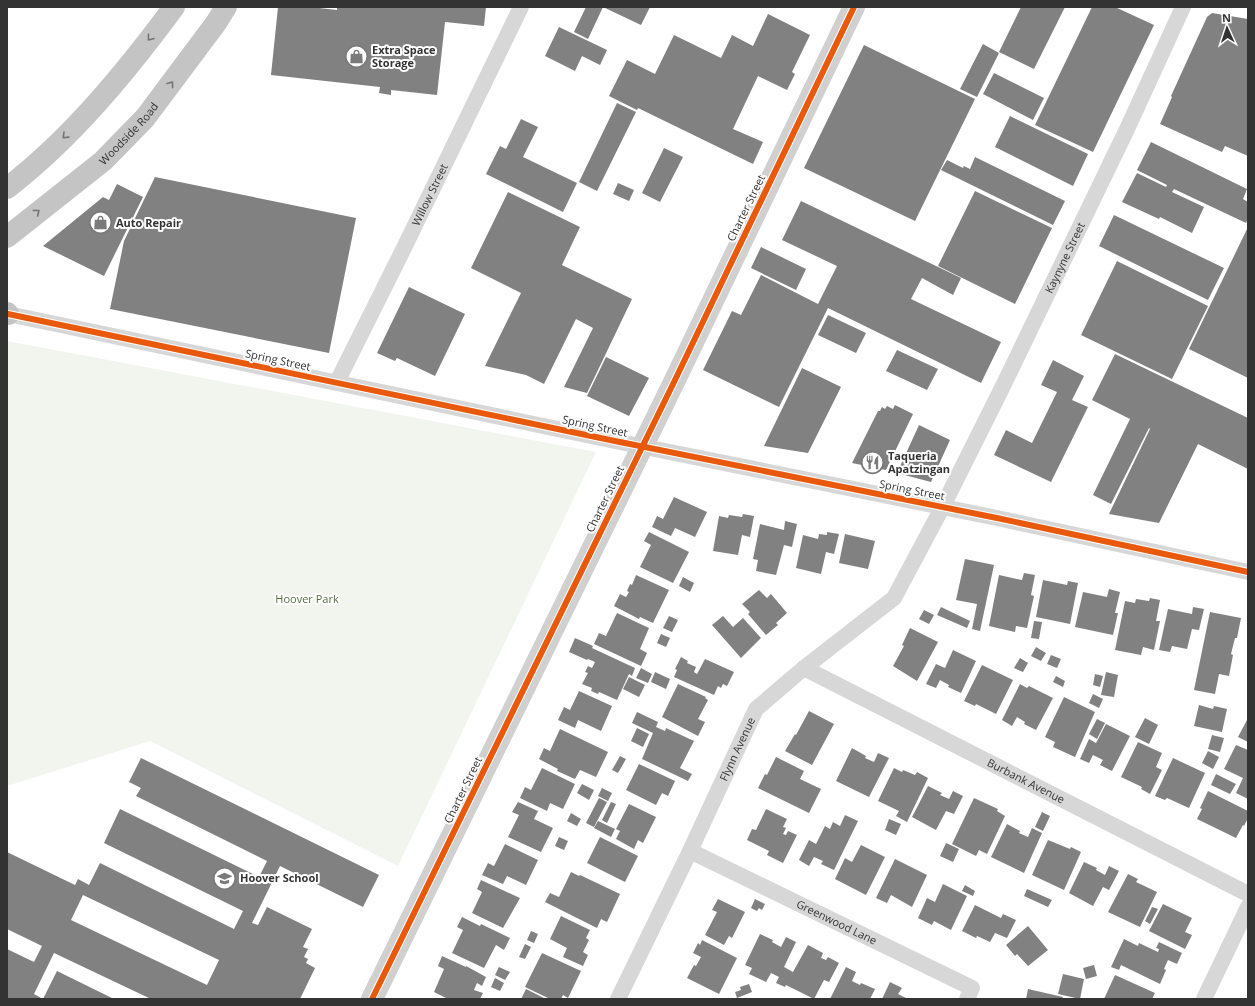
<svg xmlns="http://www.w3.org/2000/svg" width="1255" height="1006" font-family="'Open Sans',sans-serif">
<rect width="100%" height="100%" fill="#fff"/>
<path fill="#f1f5ed" d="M7,341L596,452L398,866L150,741L7,786Z"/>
<path fill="#818181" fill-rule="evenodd" d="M278,7H310L337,10V7H486L484,26L445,22L437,95L391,90V95L379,93L380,87L271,75Z
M586,7H650L641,25L603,7L588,39L574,32Z
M1021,7H1065L1034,69L999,52Z
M1092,7H1115L1154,25L1093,152L1035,125Z
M1212,13L1248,19V156L1225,146L1222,152L1160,124L1172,97L1171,96L1207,17Z
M768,14L810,35L792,72L795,74L787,90L758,76L733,129L763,142L753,164L638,108L637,110L609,96L627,60L655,74L674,35L721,58L732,35L753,46Z
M559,27L607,50L600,65L582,56L575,71L545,56Z
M983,44L999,53L977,97L960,89Z
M864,45L975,99L915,221L804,168Z
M994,73L1044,98L1033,120L983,94Z
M617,103L636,112L597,191L579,182Z
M1010,116L1088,154L1073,186L995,147Z
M521,119L538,127L523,157L577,183L563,212L486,174L500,146L506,149Z
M1151,142L1247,189L1243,199L1248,202V218L1246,223L1174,189L1172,192L1204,207L1192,233L1160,217L1159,219L1122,202L1137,173L1166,187L1167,185L1137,170Z
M664,148L683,157L660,202L642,193Z
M975,157L1065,201L1053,225L941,170L947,160L963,168L964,166L970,169Z
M155,177L356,218L329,353L110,309L124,241Z
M618,183L634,190L629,201L613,194Z
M117,184L143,197L104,276L43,246L103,197L109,200Z
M975,191L1052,228L1015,304L938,266Z
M508,192L580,227L562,265L632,299L587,393L564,387L593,328L576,319L544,384L526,375L485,366L521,293L471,268Z
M801,201L961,278L953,295L922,278L911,299L1001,342L981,383L828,308L779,407L703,370L732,311L741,315L761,275L818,304L837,266L782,240Z
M1114,215L1224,268L1208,300L1099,246Z
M1248,227V378L1189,349Z
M761,247L806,269L796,290L751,268Z
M1117,261L1208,306L1172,379L1081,335Z
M409,287L465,314L435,376L397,358L395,361L377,353Z
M828,315L866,333L856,353L818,335Z
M897,350L938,369L927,390L886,371Z
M1115,354L1248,418V469L1198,444L1159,523L1109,514L1150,429L1149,428L1111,504L1093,495L1130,419L1092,400Z
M606,357L649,378L629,416L587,396Z
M1053,360L1084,376L1072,400L1088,407L1051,482L994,455L1006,430L1032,443L1057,392L1041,385Z
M802,368L841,387L808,453L764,446Z
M895,405L913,414L886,470L852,463L878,411H880L882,407L885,409L887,406L893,409Z
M919,425L950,440L931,482L897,473Z
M674,497L707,512L695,537L675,528L671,536L652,527L657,516L663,519Z
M743,514L754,516L750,537L742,535L738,555L713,551L719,516L728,518L729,515L742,517Z
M785,521L797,524L792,547L784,545L776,575L756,571L758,560L753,559L760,524L784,530Z
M649,532L689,552L673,583L640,567L651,545L644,541Z
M827,532L839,534L834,554L826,552L821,574L796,568L803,535L818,539L819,534L827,535Z
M845,534L875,541L868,569L839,563Z
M965,559L994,565L980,631L972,629L977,604L956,600Z
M1024,573L1035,575L1031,595L1034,596L1027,628L1016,626L1015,632L989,626L999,575L1022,580Z
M636,575L669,590L653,623L640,617L639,619L614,606L620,594L626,597L629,592L627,591L630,584L632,585Z
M683,577L694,583L690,592L679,586Z
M1043,580L1067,585L1068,581L1078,583L1070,624L1036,617Z
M1109,589L1120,592L1115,613H1118L1113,635L1075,627L1083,592L1107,597Z
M759,590L767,598L771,594L787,613L776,623L778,625L766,635L748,614L750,612L742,604Z
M1150,598L1160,600L1156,621H1160L1154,650L1143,647L1141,655L1115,650L1125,601L1135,603L1136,599L1149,601Z
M941,607L970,621L967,628L937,615Z
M1193,607L1204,609L1199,630L1192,629L1187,649L1172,646L1170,652L1159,650L1168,609L1192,614Z
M924,610L934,615L929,624L919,619Z
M1210,612L1241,618L1237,638H1235L1231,654L1233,655L1229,676L1219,674L1215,694L1194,690Z
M617,613L649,628L640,649L647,653L641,666L594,644L599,633L606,636Z
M669,616L678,620L672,632L663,628Z
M723,616L733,627L743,618L761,638L741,658L712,625Z
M1034,621L1042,622L1039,639L1031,638Z
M910,628L938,642L917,681L893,666L904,646L902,645Z
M661,634L670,638L666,647L657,643Z
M575,638L593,646L592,648L635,668L632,676L629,674L617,700L599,692L598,694L591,691L592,688L582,684L588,673L585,672L588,666L592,668L595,662L588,659L587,660L569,652Z
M1036,647L1046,653L1041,661L1031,656Z
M953,650L976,661L961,693L948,687L949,685L940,680L936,688L926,684L936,664L945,668Z
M1051,655L1061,659L1057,668L1047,664Z
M681,657L688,661L687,663L696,667L694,672L697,674L705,659L734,672L727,686L723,684L721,688L718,686L714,695L674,677L677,670L675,669Z
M1020,658L1028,663L1023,672L1014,668Z
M982,665L1013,680L996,714L976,704L975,706L964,701Z
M641,668L652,674L648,683L636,678Z
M655,672L670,679L666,689L651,682Z
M1106,672L1118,675L1114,697L1101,695Z
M1095,674L1103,676L1100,687L1093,685Z
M1056,676L1065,681L1063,687L1053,682Z
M629,677L645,685L639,697L623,689Z
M678,684L706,697L705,698L708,700L698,719L705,722L698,736L662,717Z
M1020,684L1027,688L1029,686L1053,698L1036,730L1024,724L1025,722L1017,717L1012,726L1002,720Z
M579,691L612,706L601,731L578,720L575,728L558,720L564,707L570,710Z
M1093,694L1103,699L1099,708L1089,703Z
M1064,697L1095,712L1075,757L1053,747L1055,742L1045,737Z
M1199,705L1213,709L1214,706L1227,709L1222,732L1194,726Z
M809,711L834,724L812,765L785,751L795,734L796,735Z
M637,712L658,722L656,727L665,731L666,728L694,741L680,768L692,774L688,781L642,759L653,733L632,723Z
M1145,718L1158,725L1149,744L1135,737Z
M1248,718V742L1238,737Z
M1097,719L1105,723L1097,739L1089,734Z
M1106,724L1130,736L1112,771L1100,765L1103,760L1093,755L1089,763L1080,759L1089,739L1096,743Z
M637,728L649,734L643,747L631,741Z
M560,729L608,752L596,777L580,770L575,779L557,771L558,769L539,759L544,748L550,751Z
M1212,735L1224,738L1220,752L1208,749Z
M1138,742L1162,753L1156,767L1162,770L1150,794L1141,789L1142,787L1121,777Z
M1236,745L1248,750V799L1236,793L1243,778L1224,769Z
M852,748L866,756L865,758L874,762L878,753L889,758L869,797L836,781Z
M1208,751L1219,757L1213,769L1202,763Z
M620,756L626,759L618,773L612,770Z
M776,757L804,771L800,779L821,789L809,813L758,788L765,774L767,775Z
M141,758L379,875L363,907L280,866L252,923L258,925L267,907L312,929L303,947L308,949L304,957L308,959L306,963L315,968L300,999H151L54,953L34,994L43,999L57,971L114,999H7V949L34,962L42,946L7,929V852L75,885L78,879L89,885L100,863L234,929L243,911L104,843L120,809L259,877L267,861L136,796L141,788L129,782ZM83,895L219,960L207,985L71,920Z
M1173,758L1205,773L1189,808L1167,798L1165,800L1155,796Z
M639,764L675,781L668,796L662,793L656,805L626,790Z
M542,768L575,784L563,809L550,803L547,811L520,798L525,787L531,790Z
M894,768L902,772L903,770L915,775L917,772L928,778L907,822L896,816L899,811L878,801Z
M1216,774L1236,784L1230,794L1211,785Z
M582,784L594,790L589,800L577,793Z
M928,786L942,793L940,795L949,799L953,791L963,796L954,814L946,811L936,830L912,817Z
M602,788L612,793L608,801L598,796Z
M1208,791L1248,811V818L1244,826L1243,825L1236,838L1197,819L1202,809L1200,808Z
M599,798L607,802L594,827L586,823Z
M974,798L998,809L997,811L1005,816L987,854L979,850L976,856L952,844Z
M518,802L538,811L534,819L553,828L541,852L508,837L519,815L512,812Z
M611,802L616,804L607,823L602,820Z
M629,804L656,817L643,843L638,840L634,849L616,839L620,831L616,829Z
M766,809L787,819L783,827L786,828L783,834L786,835L788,831L797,835L783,863L767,855L769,851L747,840L752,829L756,830Z
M1042,812L1050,816L1043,831L1035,827Z
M571,813L581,819L577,826L567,821Z
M845,815L858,821L834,870L821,864L823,861L814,857L809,866L799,860L809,840L816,844L825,826L830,829L833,822L840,826Z
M889,819L901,824L896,835L885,830Z
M598,821L615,829L611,837L594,828Z
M1007,824L1020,831L1019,833L1028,837L1032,828L1042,833L1024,873L991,857Z
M559,837L568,841L564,850L555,846Z
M600,837L638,856L625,882L587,863Z
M1048,840L1070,849L1071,847L1081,852L1064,890L1032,875Z
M946,843L959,849L953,862L940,856Z
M505,844L538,860L526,885L507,876L503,884L482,875L488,863L494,866Z
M861,845L885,857L866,895L835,879L845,858L852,862Z
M895,859L927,875L912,907L891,895L887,903L876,898Z
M1084,862L1097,868L1096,870L1105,875L1109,866L1119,871L1109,890L1103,887L1093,906L1069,893Z
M571,872L579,876L580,875L620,894L607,922L601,919L597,928L545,902L550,893L559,897Z
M1128,874L1138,879L1136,882L1157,892L1140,927L1108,912Z
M481,880L520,898L503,928L472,913L482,892L477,889Z
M943,884L967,896L951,930L934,921L932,925L918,918L927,898L935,902Z
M965,885L975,891L973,896L962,891Z
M1027,889L1052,900L1048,907L1024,896Z
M718,899L745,912L732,938L729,936L724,945L705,935L717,912L712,910Z
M755,899L765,904L762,910L759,908L757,911L751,908Z
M1163,904L1192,918L1185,932L1192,935L1185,949L1149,931Z
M975,905L1001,918L1003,914L1016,920L1007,938L995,933L990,942L977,936L976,938L962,931Z
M1152,907L1158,909L1150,924L1145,921Z
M561,916L590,930L586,938L589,940L583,952L588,955L583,966L563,957L567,948L550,939Z
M462,917L480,926L481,924L510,938L504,950L496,945L484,968L452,953L463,930L457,927Z
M1028,926L1048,950L1028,966L1017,954L1015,956L1006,945Z
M531,931L538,934L534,943L527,940Z
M760,934L773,940L772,942L781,947L786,937L796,942L784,967L793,972L789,979L808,945L823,953L821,958L826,960L828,957L839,963L829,982L824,980L814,999L786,985L785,987L776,983L779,977L771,973L766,982L749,974L752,968L745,965Z
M1124,939L1138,946L1139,943L1158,952L1159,949L1156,948L1159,942L1182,953L1177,964L1168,960L1164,969L1166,970L1160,984L1121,965L1119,970L1111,967Z
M702,940L737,958L719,994L687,978L694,965L696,966L701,957L693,953L698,943L700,945Z
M525,944L531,947L525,959L519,957Z
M542,953L581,971L568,998L563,995L561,999H550L525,987Z
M442,956L466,967V966L486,977L482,986L477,983L474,990L483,993L480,999H448L434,992L444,969L438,966Z
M1094,965L1097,976L1086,979L1083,968Z
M499,967L510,972L505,980L495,975Z
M846,967L856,972L852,981L860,985L861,983L875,989L870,999H830Z
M1063,974L1084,979L1080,999L1058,994Z
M1115,975L1155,993L1152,999H1104Z
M495,978L504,983L500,991L491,987Z
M890,982L902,988L898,994L908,999H882Z
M749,984L752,992L737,998L735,992L741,990L740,987Z
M526,989L546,999H521Z
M1028,989L1063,997L1062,999H1026Z"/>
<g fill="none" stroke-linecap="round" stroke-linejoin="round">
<g stroke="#d7d7d7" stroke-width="16">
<path d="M8,314L615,441L997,518L1248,572"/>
<path id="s1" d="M337,382L401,254L521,7"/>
<path id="s2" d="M804,668L1248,894"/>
<path id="s3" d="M690,851L972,988L967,999"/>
<path id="s4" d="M618,999L690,851L756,709L804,668L894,598L943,506L1002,388L1128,127L1183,7"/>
<path d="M1204,999L1248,907"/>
</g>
<path stroke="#d0d0d0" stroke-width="22" d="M372,999L675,380L854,7"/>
<g stroke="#c4c4c4" stroke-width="22">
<path d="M7,188C71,139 126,72 174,7"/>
<path id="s5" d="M7,237L103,161L145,118L216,23L226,7"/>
<path d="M7,313L8,314"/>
</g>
<defs>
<path id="cycleway" d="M8,314L615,441L997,518L1248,572
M372,999L675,380L854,7"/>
</defs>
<use href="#cycleway" stroke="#fff" stroke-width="8"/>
<use href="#cycleway" stroke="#e8590c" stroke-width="6"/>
</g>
<defs><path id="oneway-chevron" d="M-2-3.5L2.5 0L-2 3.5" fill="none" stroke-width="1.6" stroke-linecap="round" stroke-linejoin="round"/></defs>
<g stroke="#747474">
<use href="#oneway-chevron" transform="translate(150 38) rotate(128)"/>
<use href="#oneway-chevron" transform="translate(171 84) rotate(-53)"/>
<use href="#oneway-chevron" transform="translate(65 136) rotate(136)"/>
<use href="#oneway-chevron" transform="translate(37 212) rotate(-39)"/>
</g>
<defs>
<symbol id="shop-ring" viewBox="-11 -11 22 22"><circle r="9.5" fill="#fff" stroke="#7a7a7a" stroke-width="1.5"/><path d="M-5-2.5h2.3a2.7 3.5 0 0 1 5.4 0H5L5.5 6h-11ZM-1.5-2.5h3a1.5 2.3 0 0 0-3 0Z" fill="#7a7a7a"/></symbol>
<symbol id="restaurant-ring" viewBox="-11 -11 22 22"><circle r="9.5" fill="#fff" stroke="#7a7a7a" stroke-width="1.5"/><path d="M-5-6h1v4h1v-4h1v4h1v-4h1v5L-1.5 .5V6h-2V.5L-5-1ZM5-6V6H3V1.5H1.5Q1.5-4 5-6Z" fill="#7a7a7a"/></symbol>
<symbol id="school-ring" viewBox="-11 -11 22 22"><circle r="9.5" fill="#fff" stroke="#7a7a7a" stroke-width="1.5"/><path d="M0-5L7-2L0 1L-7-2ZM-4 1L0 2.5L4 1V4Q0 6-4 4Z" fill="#7a7a7a"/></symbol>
</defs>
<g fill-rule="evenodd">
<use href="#shop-ring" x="344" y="44" width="25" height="25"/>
<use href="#shop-ring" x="88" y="210" width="25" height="25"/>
<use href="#restaurant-ring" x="860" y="450" width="25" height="25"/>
<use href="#school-ring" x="212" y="866" width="25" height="25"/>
</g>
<g text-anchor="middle" stroke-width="4" stroke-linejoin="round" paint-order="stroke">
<g font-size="11" font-weight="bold" fill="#333" stroke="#fff" text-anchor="start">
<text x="372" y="54">Extra Space<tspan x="372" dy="13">Storage</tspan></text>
<text x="116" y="227">Auto Repair</text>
<text x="888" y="460">Taqueria<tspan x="888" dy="13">Apatzingan</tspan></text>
<text x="240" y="882">Hoover School</text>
</g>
<g font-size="11" fill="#333" stroke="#fff">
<text dy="4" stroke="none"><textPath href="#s5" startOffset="160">Woodside Road</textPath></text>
<text dy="4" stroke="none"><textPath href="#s1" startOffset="209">Willow Street</textPath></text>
<text transform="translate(746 208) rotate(-64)" y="4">Charter Street</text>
<text dy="4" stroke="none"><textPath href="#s4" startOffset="879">Kaynyne Street</textPath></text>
<text transform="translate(278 360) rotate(12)" y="4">Spring Street</text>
<text transform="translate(595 426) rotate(12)" y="4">Spring Street</text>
<text transform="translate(912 490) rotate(11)" y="4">Spring Street</text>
<text transform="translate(605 499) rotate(-64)" y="4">Charter Street</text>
<text dy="4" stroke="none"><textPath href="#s4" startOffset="277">Flynn Avenue</textPath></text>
<text dy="4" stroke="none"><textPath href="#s2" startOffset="249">Burbank Avenue</textPath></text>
<text transform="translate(463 790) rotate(-64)" y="4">Charter Street</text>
<text dy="4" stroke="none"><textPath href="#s3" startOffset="163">Greenwood Lane</textPath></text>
</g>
<g font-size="11" fill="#56703f" stroke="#fff">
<text x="307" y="603">Hoover Park</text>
</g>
</g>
<rect width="1255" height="1006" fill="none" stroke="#333333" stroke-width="16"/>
<g transform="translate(1227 28) rotate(357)" stroke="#ffffff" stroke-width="3" paint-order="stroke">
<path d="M0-3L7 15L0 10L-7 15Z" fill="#333333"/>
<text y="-6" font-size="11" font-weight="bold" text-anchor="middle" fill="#333333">N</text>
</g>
</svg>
